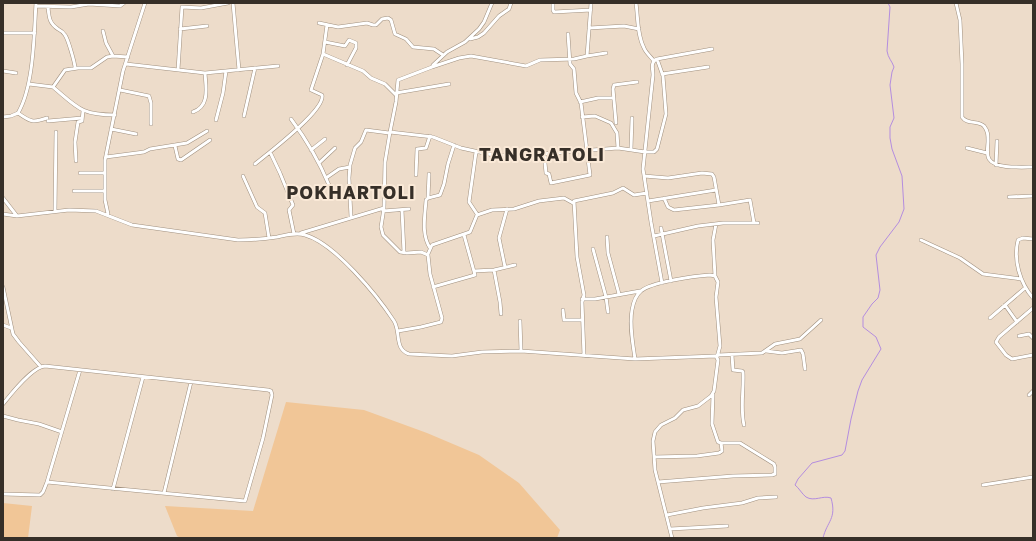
<svg xmlns="http://www.w3.org/2000/svg" width="1036" height="541" font-family="'Golos Text',sans-serif">
<rect width="100%" height="100%" fill="#eddcca"/>
<path fill="#f1c697" d="M286,402L364,410L427,433L479,455L519,483L560,530L557,538H181L177,536L165,506L253,511Z
M3,503L32,506L28,538H3Z"/>
<g fill="none" stroke-linecap="round" stroke-linejoin="round">
<path stroke="#b48ddf" stroke-width="1" d="M823,538C827,521 837,519 831,498C823,495 814,502 806,497C802,494 799,488 795,485L798,479L812,463L842,455L845,451L851,419L858,391L862,380L881,349L876,337L863,327V317L872,304L878,298L880,290L876,255L880,247L899,222L904,209L902,176L892,149L890,138V127L894,118L890,85L892,72L894,67C892,61 888,58 887,51L890,7L888,3"/>
<defs>
<path id="minor" d="M233,3L239,70
M553,3V10L554,12L591,10
M636,3C638,17 637,35 644,48C646,53 651,57 654,61
M956,3L960,20L962,64V117C967,125 978,120 984,126C988,131 988,135 988,141C988,146 986,154 989,159C995,169 1022,167 1033,167
M36,6L71,7L89,4L120,6L124,3
M48,7C49,17 49,23 58,29C60,30 63,32 65,35C68,39 75,63 75,68
M319,23L338,27L367,23L373,25H376L382,19L388,18L391,20L395,34L406,39L413,47L434,49L443,55
M589,28L624,26L639,29
M180,29L207,26
M103,31L106,43L113,56
M3,33H35
M470,39L478,37L484,33L499,16L509,9L511,3
M325,42L345,46L349,40L356,43V48L347,65
M323,54L363,71L371,78L385,84L396,95
M587,56L591,3
M126,64L205,73L278,66
M433,65L447,52L465,42L479,29L484,22L492,3
M178,70L182,7L201,8L228,3
M3,71L16,73
M662,74L708,67
M29,84L53,87L65,70L78,68H91L107,57L113,56L128,57
M53,87C78,108 81,115 115,115
M120,90L149,96L151,103V124
M396,93L449,84
M580,102L598,98H614
M193,112C210,106 206,88 205,73
M18,113C31,122 32,123 47,118
M244,116L255,68
M3,117L11,116L18,113C34,86 34,34 36,3
M582,117L595,116L611,123L617,133L618,148
M291,119C306,139 319,161 329,185
M216,120L223,93L226,71
M48,121L82,118
M616,123L613,89L614,85L637,82
M111,129L136,134
M390,132L433,137L461,148L493,155L514,156L618,148L645,152H654L657,149L666,114L663,76L657,59
M175,146L178,159L181,160L210,140
M967,148L987,153
M631,149L632,118
M311,150L325,139
M270,152L280,173L293,205L289,210L294,234
M476,152L469,202L477,214
M544,153L546,173L549,174L551,183L590,175L581,103L576,93L574,69L570,64L568,34
M106,157L144,152L150,149L187,143L207,131
M76,161L75,142L78,122L82,121L83,111
M319,163L335,148
M255,164C267,154 326,110 322,95L311,90L323,54L327,25
M996,165L997,141
M80,173H105
M416,175L417,149L426,148L430,136
M243,176L257,207L265,213L269,238
M644,176L668,178L702,173L712,174L714,177L719,205
M326,178L339,169L350,167
M74,191H105
M1009,197L1033,196
M3,198L17,216
M428,198L429,174
M664,198L668,207L674,210L719,205L750,200L754,223
M648,201L716,190
M402,210L404,253
M55,211L56,132
M383,211L409,209
M3,214L17,216L69,210L96,211L132,225L238,240C251,240 264,239 277,237C286,235 296,232 305,235C334,243 377,295 394,321C401,332 394,349 409,354L452,356L482,352L521,351L635,359L716,356L718,360L714,391L711,396L698,406L683,410L675,418L661,425L655,432L653,441L655,470L672,538
M108,214L105,200V160L123,71L145,3
M351,217L349,178L350,165L355,148L361,142L366,130L389,133
M661,228L671,281
M301,233L384,208
M654,236L698,226L723,223H758
M607,237L608,253L619,294
M1033,239L1023,238L1018,240C1013,260 1020,283 1033,298
M921,240L960,258L983,274L1021,279
M430,248C421,234 425,216 426,200L428,198L440,195L444,184L448,164L454,145
M593,249L606,297L608,312
M428,254L432,245L470,232L477,215L492,210L514,209L539,201L564,198L573,203
M505,267L499,238L507,209
M494,270L500,302L501,314
M474,271L494,270L515,265
M715,276L713,240L716,224
M662,283L651,222L643,169L653,75C653,69 650,62 657,59L712,49
M3,287L13,334L19,342L41,367
M433,287L475,275L464,235
M582,299H595L640,291
M1005,305L1017,322
M1033,308L999,337L996,342L1006,355L1012,359L1033,355
M563,310L564,320H582
M990,318L1025,288
M520,321L521,351
M3,325L11,328
M398,331L421,327L441,322L442,318L430,274L428,255L421,252L407,253L400,252L383,235L381,227L384,208L385,162L390,132L396,102L398,80L432,67L459,58L471,56L526,66L540,60L574,59L587,56L606,53
M1019,336L1029,334L1033,338
M766,351L782,353L801,350L803,354L805,369
M718,355L762,353L775,344L800,339L821,320
M732,355L733,370L742,371L743,372C744,390 740,408 744,425
M584,356L582,302L584,295L577,257L574,201L613,193L623,188L634,195L647,193
M635,359C633,344 629,326 632,310C633,304 636,295 641,291C651,282 695,276 710,275L715,276L718,282L716,297L720,346L717,357
M1029,395L1033,391
M3,404C11,394 32,367 45,366L268,390L271,391L272,395L263,438L245,501L47,482L43,492L40,495L3,494
M3,416L18,420L39,424L62,432
M654,457L697,456L719,453L722,451L721,443
M47,482L80,370
M658,482L733,476L772,475L775,474V467L774,464L740,443H721L718,442L712,424L713,394
M983,485L1033,477
M113,489L143,377
M164,493L191,382
M667,515L703,508L742,503L758,498L776,497
M670,529L727,526"/>
</defs>
<use href="#minor" stroke="#a0907f" stroke-width="4"/>
<use href="#minor" stroke="#fff" stroke-width="3"/>
</g>
<g text-anchor="middle" stroke-width="4" stroke-linejoin="round" paint-order="stroke">
<g font-size="18" font-weight="bold" letter-spacing="1" fill="#362f28" stroke="#fae9d7">
<text x="542" y="161">TANGRATOLI</text>
<text x="351" y="199">POKHARTOLI</text>
</g>
</g>
<rect width="1036" height="541" fill="none" stroke="#362f28" stroke-width="8"/>
</svg>
